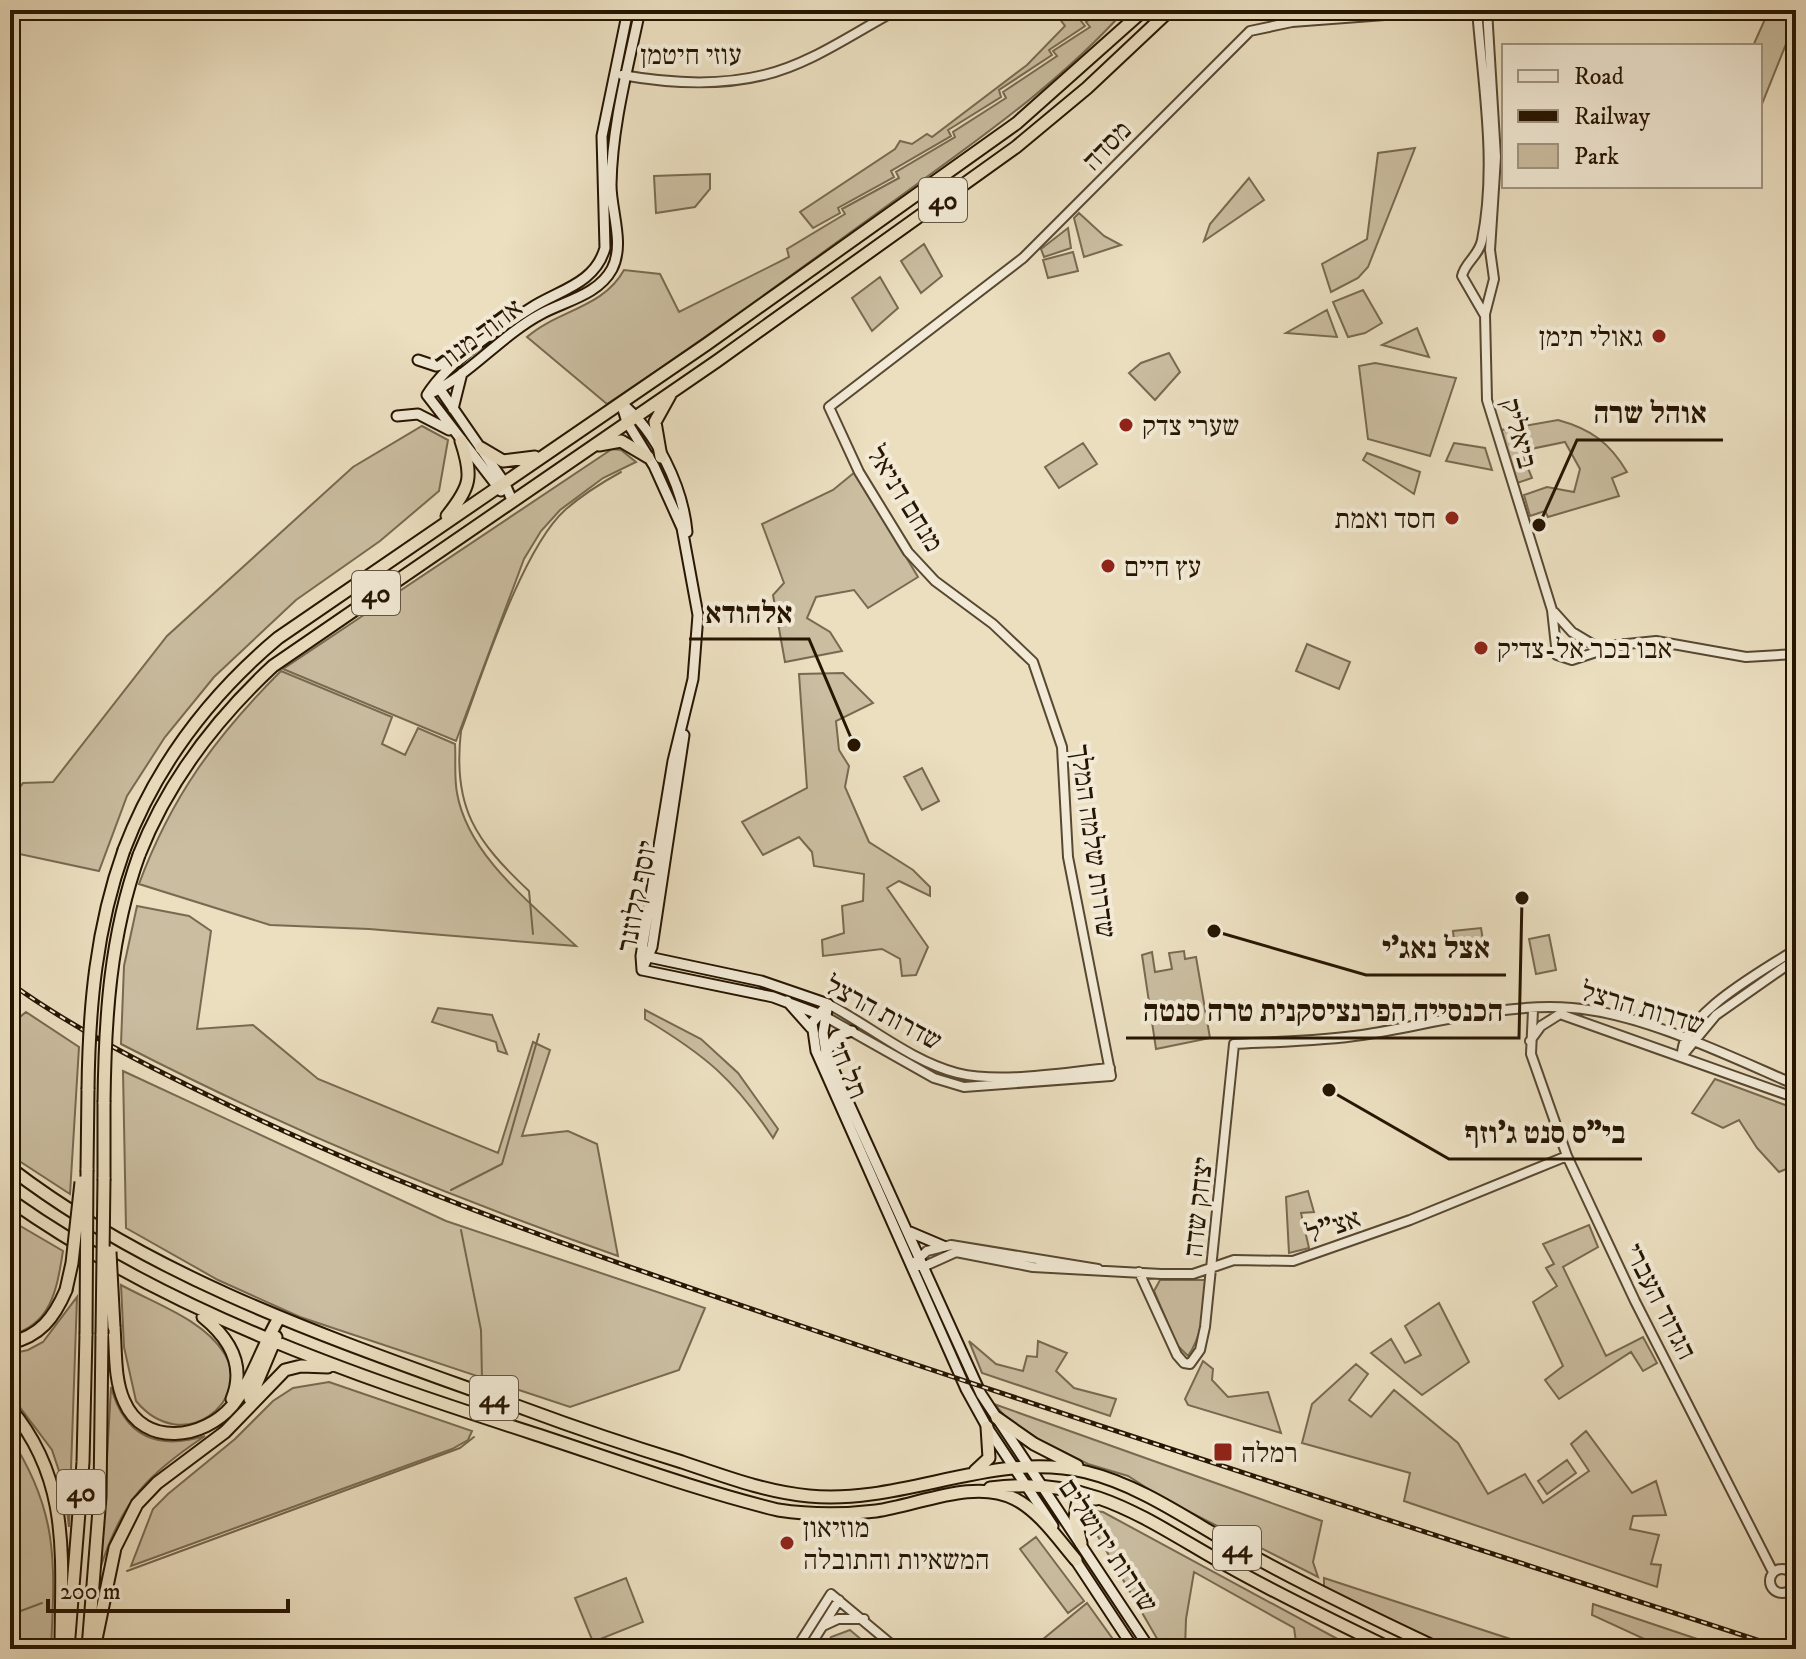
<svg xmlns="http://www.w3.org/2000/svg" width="1806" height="1659" font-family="'IM FELL DW Pica','Frank Ruhl Libre',serif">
<rect width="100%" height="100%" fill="#ebdfc0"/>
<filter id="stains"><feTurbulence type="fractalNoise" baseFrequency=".0025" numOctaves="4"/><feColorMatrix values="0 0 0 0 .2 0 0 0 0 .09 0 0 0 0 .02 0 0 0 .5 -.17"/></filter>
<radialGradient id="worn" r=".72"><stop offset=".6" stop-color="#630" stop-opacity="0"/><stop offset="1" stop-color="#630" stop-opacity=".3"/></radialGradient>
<path fill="#cabda0" stroke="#786950" stroke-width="2" d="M1064,10H1098L1081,21L1085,26L1049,50L1052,55L999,90L1001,97L948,130L951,136L891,171L894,177L838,208L840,213L813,228L800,212L895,149L900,141L912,144L927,134L932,137L1027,65L1065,26L1056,14Z
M1105,10H1125C1058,85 976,141 895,200C800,269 705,339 607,404L527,337C558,310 603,308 624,270L660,274L679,312L789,257L787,249L845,214L842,209L899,178L896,172L955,137L953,132L1006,98L1003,92L1057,56L1053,51L1090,27L1086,22Z
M1769,10H1796V19L1760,109V46H1753Z
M1415,148L1368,267L1358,278L1331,292L1322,264L1367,239L1378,153Z
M710,174V189L695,207L656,213L654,176Z
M1249,178L1264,200L1204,241L1210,224Z
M1079,213L1104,236L1121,245L1084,257L1074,218Z
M1068,228L1071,248L1044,257L1041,249Z
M924,244L942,276L921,293L901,261Z
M1073,252L1078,271L1048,278L1043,260Z
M880,277L898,308L872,331L852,298Z
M1363,290L1382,323L1365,333L1348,337L1333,302Z
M1327,310L1337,337L1286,333Z
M1417,328L1429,357L1382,345Z
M1169,353L1180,372L1155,400L1129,373L1141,363Z
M1375,363L1456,378L1430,456L1368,439L1359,366Z
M1558,420C1591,429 1610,443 1627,472L1612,478L1619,496L1548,517L1545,511L1530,516L1524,495L1547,487L1574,492L1580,469L1565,442L1521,451L1532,478L1517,483L1501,430Z
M422,426L448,440L439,491L380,541L296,600L214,677L165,737L127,796L99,871L10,852V799L23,783L53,782L167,636L353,467Z
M1083,443L1097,464L1059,488L1045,467Z
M1454,443L1485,448L1492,470L1446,461Z
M612,449L621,450L636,462L603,478L560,510L541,531L524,559L456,741L283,669Z
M1367,453L1420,472L1414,494L1363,460Z
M855,472L918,577L868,608L854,590L816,597L807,618L830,632L842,651L785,662L773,595L784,583L762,524L833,490Z
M1307,644L1350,662L1339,689L1296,671Z
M281,671L392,717L382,744L405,755L418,728L455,744C456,760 454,777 457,793C468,856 532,904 576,946L369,929L270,925L139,884C171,797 216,736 281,671Z
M843,673L873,703L836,721L839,750L849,766L845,787L869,842L913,870L930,887V896L899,881L887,888L928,947L916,975L902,976L900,959L882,949L823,956L822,940L844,933L842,906L863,901L864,874L814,866L812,852L799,837L763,855L742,822L807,788L799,674Z
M922,768L939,801L922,810L904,777Z
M137,906L189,916L211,931L197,1029L253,1025L318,1079L498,1153L533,1042L550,1050L522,1136L568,1131L597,1144L618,1256C449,1197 280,1126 121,1044L124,966Z
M1481,928L1484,947L1455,951L1453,931Z
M1549,935L1556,970L1536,974L1529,939Z
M1184,951L1185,959L1196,957L1210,1038L1156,1049L1142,955L1152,952L1155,972L1172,969L1169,953Z
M438,1008L492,1015L507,1054L498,1051L496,1042L432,1022Z
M645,1010L701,1039L738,1073L778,1129L773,1138C734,1079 705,1055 645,1019Z
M26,1012L79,1047L70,1194L10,1155V1025Z
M123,1071L446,1221L705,1308L679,1370L570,1407L300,1317L218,1280L126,1228Z
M1715,1079L1796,1109V1165L1779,1172L1757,1148L1739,1120L1723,1128L1692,1113Z
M1308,1191L1314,1212L1301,1213L1309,1248L1289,1253L1286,1197Z
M10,1220L63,1251C57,1288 52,1325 10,1335Z
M1589,1225L1598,1247L1563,1267L1606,1356L1643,1337L1657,1363L1643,1371L1631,1352L1559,1399L1545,1380L1563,1366L1533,1302L1557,1286L1546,1268L1554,1264L1543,1244Z
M1160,1280H1207C1204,1307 1204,1333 1188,1356L1177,1345L1154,1291Z
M121,1285C154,1303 204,1320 224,1353C254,1400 183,1458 136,1401L124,1347Z
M77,1297L69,1527L64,1486L52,1450L10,1394V1354L28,1350L43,1342Z
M1439,1303L1469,1362L1422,1395L1371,1353L1391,1339L1405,1363L1421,1355L1405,1326Z
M969,1341L996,1364L1023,1371L1027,1356L1037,1357L1038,1341L1067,1353L1056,1371L1074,1388L1116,1399L1110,1416L982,1373Z
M1203,1361L1213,1369L1212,1380L1228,1397L1268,1392L1281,1433L1188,1405L1185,1399Z
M1356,1364L1368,1374L1349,1400L1371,1417L1394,1390L1458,1443L1488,1494L1525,1474L1543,1503L1589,1471L1571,1444L1586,1431L1632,1493L1656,1481L1666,1515L1633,1516L1630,1529L1659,1535L1651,1564L1661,1565L1657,1587L1404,1501L1410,1473L1302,1443L1312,1404Z
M329,1382L472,1431L468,1440L452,1449L131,1566L153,1509L168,1494L235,1439L273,1401L293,1388Z
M111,1387C125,1438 158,1450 205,1436C148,1474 123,1499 101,1566Z
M994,1404L1322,1521L1313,1562L1318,1577L1164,1499L1128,1476L1088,1464L1038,1439L1012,1424Z
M10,1437C59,1512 55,1564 51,1649H10Z
M1567,1460L1576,1473L1547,1494L1538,1481Z
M1094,1511L1103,1512L1356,1649H1297L1294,1628L1194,1572L1186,1619L1185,1649H1163L1092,1526L1088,1516Z
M1036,1537L1084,1601L1068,1613L1020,1549Z
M626,1578L643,1622L593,1642L575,1598Z
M1324,1578L1541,1649H1453L1324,1588Z
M1087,1603L1120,1649H1031Z
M1593,1604L1727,1649H1666L1592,1615Z
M850,1630L869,1646L866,1649H824L831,1637Z"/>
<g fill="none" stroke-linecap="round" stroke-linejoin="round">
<path stroke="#74654d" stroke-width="2" d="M533,934L529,891C476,841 452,808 461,731C482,675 522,549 565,510C582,495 601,483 621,472
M451,1190L502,1164L539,1034
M461,1230L481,1330L482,1379
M127,1571L460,1448L474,1437
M10,1615L42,1603"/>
<defs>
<path id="tertiary" d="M1477,10C1483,86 1497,164 1482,240C1479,256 1465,262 1462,276L1484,314
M1487,10L1496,157L1490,250L1494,279L1485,314L1487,400L1552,610L1557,655L1572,660L1621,644
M622,75C667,83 720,86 764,75C811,64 855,32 897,10
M1554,612L1572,632L1597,647L1656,641L1746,657L1796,654
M828,1004C870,1026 911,1061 957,1073C1001,1084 1065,1072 1110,1068
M1533,1010L1531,1054L1567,1156L1635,1301L1773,1572
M826,1017L934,1078L964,1087L1111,1076L1068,857L1062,747L1033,662L993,624L935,581L908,552L859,472L829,407L1023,258L1250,31L1292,22L1451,10
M1530,1041L1541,1026L1560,1014L1796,1098
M1682,1056C1680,1014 1765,970 1796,949
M1682,1056L1716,1015L1796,959
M915,1262L927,1251L951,1245L1098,1269
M912,1266H925L956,1252L1033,1267L1161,1274H1193L1234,1260L1293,1261L1410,1220L1567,1156
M1139,1272L1177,1355L1184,1363L1190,1364L1200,1350L1205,1327L1234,1044C1274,1042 1323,1041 1362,1035C1428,1025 1506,1002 1572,1008C1642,1013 1731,1057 1796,1085
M1770 1581a12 12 0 1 1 24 0a12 12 0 1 1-24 0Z
M825,1625L838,1619H864
M796,1649L831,1594L897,1649
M808,1649L839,1600"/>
<path id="secondary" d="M418,360L436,366L457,361
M437,385L504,482L512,500
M427,395C469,376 500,336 541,314C565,301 598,295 612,269C625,244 611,211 611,185C612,125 628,68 640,10
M427,395C449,360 496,330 531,308C559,290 595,284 605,248L602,136L628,10
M427,395L501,491
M621,403L627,422L654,466L682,528L698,615L693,679L673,761L641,956L642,970
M621,403C656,431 683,487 687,532
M453,409L462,373
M397,416L418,414L449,430
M644,956L761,981L828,1004
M642,970L652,947L684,735
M642,970L773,997L821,1015
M787,1001L811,1028
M828,1004L812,1023L816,1051L966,1389L987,1427L1053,1526
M828,1004L823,1033L826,1053L981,1394L1150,1649
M826,1053L836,1036L852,1031
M910,1232L943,1246
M1072,1555L1134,1649"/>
<path id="trunk" d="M599,445L621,441L648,457
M481,448L503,461L535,457
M661,457L655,422L670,395
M447,516C471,486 473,477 461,441
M124,850C156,766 210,695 278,638L707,344L1017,123L1144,10
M139,855C168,781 215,720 273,666L717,361L1016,147L1087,88L1170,10
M10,1168C164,1286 348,1344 528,1410C579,1429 630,1446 682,1462C724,1476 765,1492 809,1496C903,1505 993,1450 1086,1472C1140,1485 1190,1521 1238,1548C1304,1585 1371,1617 1439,1649
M87,1170L88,1089
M104,1179V1102
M10,1200C170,1313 350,1374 535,1434C615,1460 696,1490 778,1510C811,1515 843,1515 876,1511C919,1505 974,1478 1015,1499C1040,1512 1058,1539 1076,1560
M203,1317C229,1338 246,1365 232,1399
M114,1327C116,1351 114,1379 124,1401C144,1448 204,1439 232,1406C253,1380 262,1346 279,1318
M10,1343C40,1336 54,1318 66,1290
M250,1399L276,1337
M10,1408C72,1482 61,1559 61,1649
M997,1418L1034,1444L1077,1466
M975,1471L989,1458L987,1427
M990,1488C1092,1475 1144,1519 1228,1566C1281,1596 1336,1622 1391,1649
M1081,1543L1075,1518L1077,1505L1087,1499H1096
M88,1648L100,1497L102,1334
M68,1649L83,1462L86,1334
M94,1649L115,1548L137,1504L157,1483L225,1432L285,1370L301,1366L328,1367"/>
</defs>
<use href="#tertiary" stroke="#574831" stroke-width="12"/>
<use href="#secondary" stroke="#261501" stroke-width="13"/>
<use href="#trunk" stroke="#261501" stroke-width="15"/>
<use href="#tertiary" stroke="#f2ead6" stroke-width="8"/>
<use href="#secondary" stroke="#f2ead6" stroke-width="9"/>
<use href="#trunk" stroke="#ebdfc0" stroke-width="11"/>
<defs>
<path id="rail" d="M10,983C76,1030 145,1065 218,1100C399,1188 587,1253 778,1318C1112,1432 1449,1539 1785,1649"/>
</defs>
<use href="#rail" stroke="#261501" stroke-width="5"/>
<use href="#rail" stroke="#f2ead6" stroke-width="2" stroke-dasharray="6" stroke-linecap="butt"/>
<defs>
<path id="trunk-bridge" d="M88,1089C89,1007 96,928 124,850
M104,1102C105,1017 110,936 139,855
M110,1252L114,1327
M66,1290L72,1263L81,1182
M86,1334L87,1170
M102,1334L104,1179"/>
</defs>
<use href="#trunk-bridge" stroke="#261501" stroke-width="15" stroke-linecap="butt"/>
<use href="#trunk-bridge" stroke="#ebdfc0" stroke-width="11"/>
</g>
<g fill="#8f2418" stroke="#f2ead6" stroke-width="3">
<circle cx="1659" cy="336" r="8"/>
<circle cx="1126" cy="425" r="8"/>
<circle cx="1452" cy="518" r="8"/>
<circle cx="1108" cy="566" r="8"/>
<circle cx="1481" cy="648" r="8"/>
<rect x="1213" y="1442" width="20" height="20" rx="4"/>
<circle cx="787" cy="1543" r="8"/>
</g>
<g text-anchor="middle" stroke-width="8" stroke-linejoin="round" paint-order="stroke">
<g fill="#f2ead6" stroke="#635541" stroke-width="2">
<rect x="919" y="178" width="48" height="44" rx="6"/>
<rect x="352" y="571" width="48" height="44" rx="6"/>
<rect x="470" y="1376" width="48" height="44" rx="6"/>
<rect x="57" y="1470" width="48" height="44" rx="6"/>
<rect x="1213" y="1526" width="48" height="44" rx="6"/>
</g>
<g font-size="26" font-weight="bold" fill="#261501">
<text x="943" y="209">40</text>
<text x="376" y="602">40</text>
<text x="494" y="1407">44</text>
<text x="81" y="1501">40</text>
<text x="1237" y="1557">44</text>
</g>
<g font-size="28" fill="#261501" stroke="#f2ead6">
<text x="691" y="64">עוזי חיטמן</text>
<text transform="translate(1106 145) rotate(-46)" y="10">מסדה</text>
<text transform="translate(478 334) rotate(-37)" y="10">אהוד מנור</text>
<text transform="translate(1520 433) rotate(75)" y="10">ביאליק</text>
<text transform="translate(906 498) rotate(58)" y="10">מנחם דניאל</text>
<text transform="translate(1094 841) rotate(82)" y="10">שדרות שלמה המלך</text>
<text transform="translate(636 896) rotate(-79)" y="10">יוסף קלוזנר</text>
<text transform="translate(1643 1007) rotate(16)" y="10">שדרות הרצל</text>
<text transform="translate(884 1012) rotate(28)" y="10">שדרות הרצל</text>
<text transform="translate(849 1070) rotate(67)" y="10">תל חי</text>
<text transform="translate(1197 1207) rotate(-84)" y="10">יצחק שדה</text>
<text transform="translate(1333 1225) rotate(-19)" y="10">אצ"ל</text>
<text transform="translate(1661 1301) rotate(63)" y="10">הגדוד העברי</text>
<text transform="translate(1109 1545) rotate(56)" y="10">שדרות ירושלים</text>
</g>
<g font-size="28" fill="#261501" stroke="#f2ead6" text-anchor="start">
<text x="1643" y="346" text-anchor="end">גאולי תימן</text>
<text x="1142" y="435">שערי צדק</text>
<text x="1436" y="528" text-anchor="end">חסד ואמת</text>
<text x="1124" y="576">עץ חיים</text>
<text x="1497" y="658">אבו בכר אל-צדיק</text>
<text x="1241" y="1462">רמלה</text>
<text x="803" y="1537">מוזיאון<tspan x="803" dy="32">המשאיות והתובלה</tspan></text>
</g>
</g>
<path fill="none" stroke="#261501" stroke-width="3" d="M1539 525L1577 440H1723M854 745L809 639H689M1214 931L1366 975H1506M1522 898L1519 1038H1126M1329 1090L1449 1159H1642"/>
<g fill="#261501" stroke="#f2ead6" stroke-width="3">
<circle cx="1539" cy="525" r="8"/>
<circle cx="854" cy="745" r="8"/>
<circle cx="1214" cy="931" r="8"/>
<circle cx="1522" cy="898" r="8"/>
<circle cx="1329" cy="1090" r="8"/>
</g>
<g font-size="30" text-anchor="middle" font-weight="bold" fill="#261501" stroke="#f2ead6" stroke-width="8" stroke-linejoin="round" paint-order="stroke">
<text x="1650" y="423">אוהל שרה</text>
<text x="749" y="623">אלהודא</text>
<text x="1436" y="958">אצל נאג'י</text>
<text x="1323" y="1021">הכנסייה הפרנציסקנית טרה סנטה</text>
<text x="1545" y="1143">בי"ס סנט ג'וזף</text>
</g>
<rect width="1806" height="1659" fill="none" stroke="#ebdfc0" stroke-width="40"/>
<rect x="12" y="12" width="1782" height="1635" fill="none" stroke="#261501" stroke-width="4"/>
<rect x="20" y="20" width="1766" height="1619" fill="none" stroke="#261501" stroke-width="2"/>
<rect x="1502" y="44" width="260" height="144" fill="#f2ead6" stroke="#a09581" stroke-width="2"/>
<rect x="1518" y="70" width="40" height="12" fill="#f2ead6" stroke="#a09581" stroke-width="2"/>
<text x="1574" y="84" font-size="24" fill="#261501">Road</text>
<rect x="1518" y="110" width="40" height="12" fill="#261501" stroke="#a09581" stroke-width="2"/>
<text x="1574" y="124" font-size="24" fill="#261501">Railway</text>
<rect x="1518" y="144" width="40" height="24" fill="#cabda0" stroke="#a09581" stroke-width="2"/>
<text x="1574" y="164" font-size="24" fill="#261501">Park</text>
<path d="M48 1599v12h240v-12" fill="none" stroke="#261501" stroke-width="4"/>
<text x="60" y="1599" font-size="24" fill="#261501" stroke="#f2ead6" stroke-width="6" paint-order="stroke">200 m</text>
<rect width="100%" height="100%" filter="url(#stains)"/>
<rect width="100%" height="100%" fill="url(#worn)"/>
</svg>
